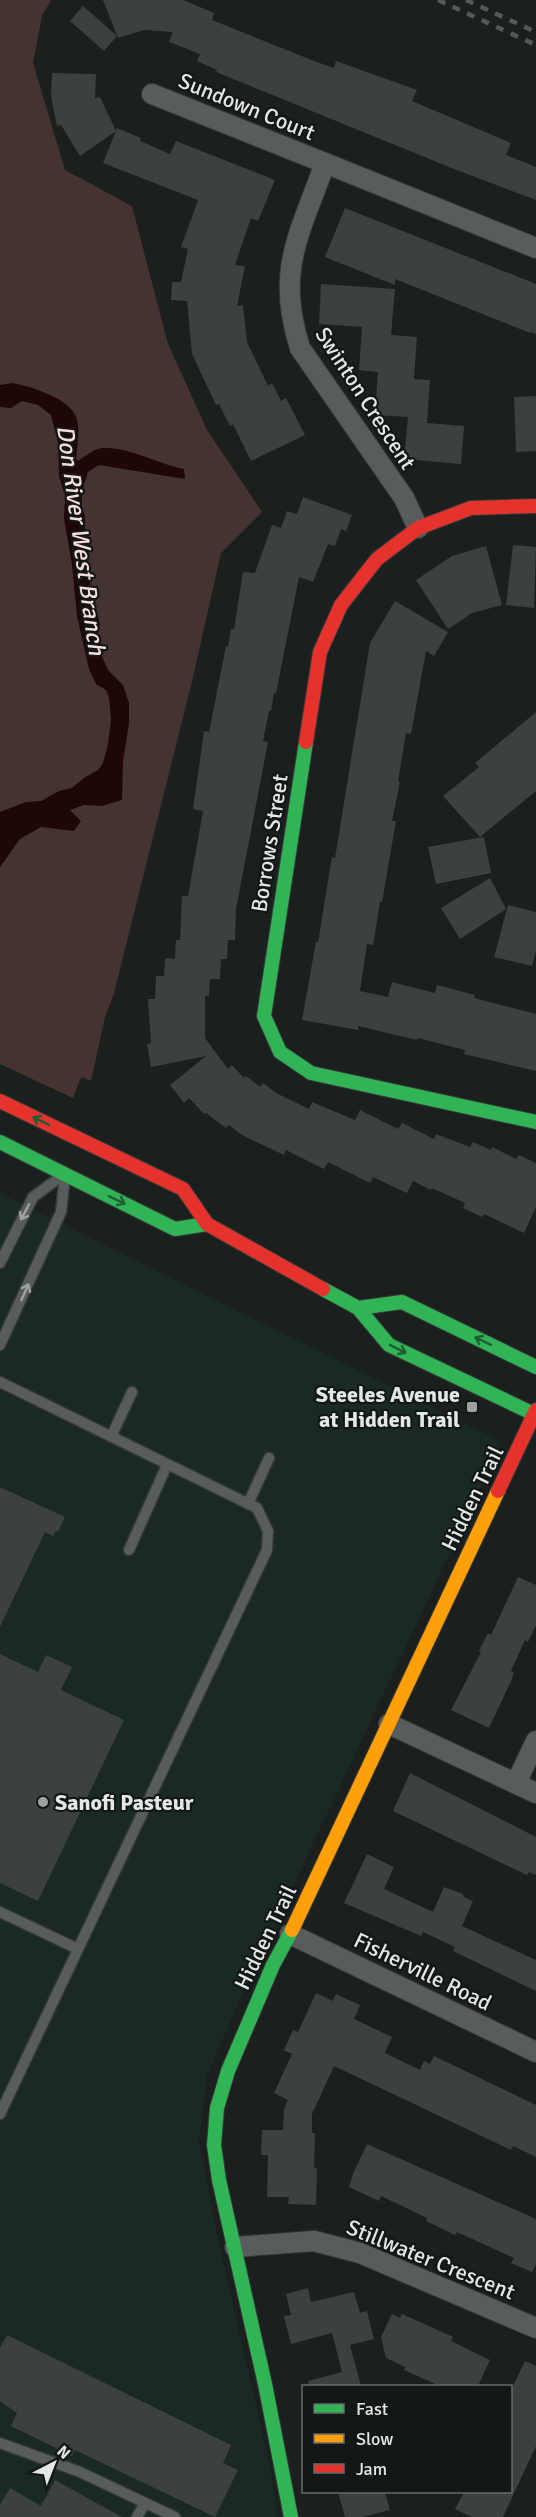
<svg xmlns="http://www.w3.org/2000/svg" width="536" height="2517" font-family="Signika,sans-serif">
<rect width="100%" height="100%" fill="#1b201f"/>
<path fill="#1a2926" d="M0,1193L502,1442L239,2001L207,2075L199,2140L217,2234L271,2472L277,2517H0Z"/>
<path fill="#453331" d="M0,0H51L42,16L33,63L65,170L132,206L168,344L207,430L262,512L221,553L191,686L114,993L105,1017L91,1081L81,1077L73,1098L0,1064Z"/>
<path fill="#200707" d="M13,383C32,387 73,399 77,420C80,431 77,447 76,459L78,461C86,456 94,448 104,448C130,447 158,464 184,469L185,479L99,465L88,472L82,491V508L85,516V540L92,597L100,624L94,638L108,670L123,685L129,703V724L123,761L122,800L102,806L84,805L70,810L81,821L74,831L41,827L20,839L0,867V812L26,802L41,801L59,791L72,788L84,778L98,770L103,763L108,744L111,720L109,698L106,690L96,684L89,669L77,616L72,565L64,519L65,496L59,476L58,442L51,415L38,405L22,401L11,408L0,407V385Z"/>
<path fill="#3c403f" d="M103,0H183L214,13L212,20L314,61L334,68L336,61L417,90L412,101L511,143L506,155L536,167V200L454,169L216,72L217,70L197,61L200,54L169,42L173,32L144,30L118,38Z
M83,6L117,36L104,51L70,21Z
M52,73L96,74L95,98L100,97L116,131L80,156L61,125L57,126L51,96Z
M117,128L141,138L140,141L170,154L176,141L275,180L258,221L251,218L235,265L245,266L237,306L243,305L247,342L268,386L272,383L281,401L286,398L305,435L251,461L233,424L230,426L219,404L216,405L192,354L187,301L171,300L172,282H181L188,249L181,247L198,200L103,163Z
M345,208L536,284V334L531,332L530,333L395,279V285L325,257Z
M321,284L395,289L391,335L417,337L414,379L430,380L427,423L464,426L461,464L404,459L408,417L375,415L378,372L359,370L362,327L319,324Z
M536,396V451L516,452L514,397Z
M303,497L352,515L346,531L341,529L335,546L328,544L313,582L299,577L276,693H274L271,711H269L263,741L268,742L236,909L235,940H228L227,959H221L220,979H210L209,996H205V1038L228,1069L232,1065L244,1078L246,1076L260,1087L263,1083L276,1093L309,1109L312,1102L355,1120L360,1110L398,1129L402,1123L434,1139L436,1134L470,1147L473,1142L491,1150L492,1147L516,1159L519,1155L536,1163V1207L524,1233L484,1214L482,1217L463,1208L465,1203L432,1188L431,1190L413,1181L407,1193L373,1177L370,1183L328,1162L324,1169L286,1150L284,1155L242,1135L229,1125L226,1128L206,1113L204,1114L189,1098L184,1103L170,1085L206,1056L151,1067L147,1044L151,1043L148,999H155L156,976H164L165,958L175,959L176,940H180L182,896H188L203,811L193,809L204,731L209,732L226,646L228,647L231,629H234L243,572L255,573L272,525L281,528L287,511L297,514Z
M513,545L536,547L534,608L506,605Z
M486,546L502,605L472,613L448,629L416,580L452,556Z
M395,601L448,632L434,656L426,651L411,734L406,733L398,782H400L392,821H396L382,902H380L373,945L367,944L360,991L388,997L392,982L435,993L437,985L475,995L474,998L536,1014V1071L464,1054L465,1050L418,1038L417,1040L358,1026V1030L302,1020L316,942H318L332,857L335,858L370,643Z
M536,712V791L480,837L443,796L479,767L475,763Z
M484,837L491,873L436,884L428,847Z
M490,878L506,909L460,939L441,908Z
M508,905L536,912V950L532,966L494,957Z
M0,1487L65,1517L58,1532L56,1531L53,1536L45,1532L0,1627Z
M518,1577L536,1585V1625L528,1642L525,1640L511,1671L514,1673L511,1681L489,1728L451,1710L481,1652L479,1651L488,1633L491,1635Z
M0,1654L38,1672L46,1655L72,1667L61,1690L124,1720L38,1901L0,1883Z
M410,1773L536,1837V1875L529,1872L527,1875L393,1811Z
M367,1854L394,1867L384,1889L433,1912L444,1887L463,1894L464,1897L473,1901L462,1926L536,1960V1991L453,1951L455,1947L423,1932L421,1936L344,1903Z
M316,1993L333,2001L336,1994L360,2005L354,2019L392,2037L385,2053L420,2070L424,2061L430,2064L434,2056L536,2105V2157L513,2146L511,2150L334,2066L312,2114V2133H315L314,2168H317L316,2205L288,2204L289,2197H267L268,2155H261L262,2130H283L284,2109L288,2100L274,2093L292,2054L284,2050L293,2030L298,2032Z
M367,2144L536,2219V2264L532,2272L511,2263L514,2258L457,2232L455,2235L426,2221L427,2218L381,2196L379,2201L349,2187L353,2174Z
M308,2288L311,2302L354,2292L360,2313L367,2311L374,2339L350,2345L361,2386H309L308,2381L342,2372L332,2333L291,2344L284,2316L291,2315L286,2294Z
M392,2314L400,2318L402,2314L453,2337L451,2341L490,2360L478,2386H440L404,2370L405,2367L386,2358L381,2337Z
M7,2335L231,2445L223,2463L238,2470L215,2517L75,2450L72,2456L11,2426L17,2413L0,2401V2348Z
M525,2361L536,2366V2446L503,2517H472L455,2509L464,2492H510V2392Z
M55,2480L122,2517H0V2505L10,2488L41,2506Z
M338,2492H385L390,2510L362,2517H345Z"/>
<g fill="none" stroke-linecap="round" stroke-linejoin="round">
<defs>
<path id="lane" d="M0,1263L33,1197L63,1175
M0,1345L61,1212L65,1176
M0,1382L257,1508L268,1531L267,1550L0,2114
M111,1437L132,1392
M248,1504L269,1458
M129,1550L167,1465
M0,1912L78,1949
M0,2443L80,2472L175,2517
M137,2517L145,2503"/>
<path id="street" d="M152,94L325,163
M418,528L404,498L300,348C275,270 300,234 325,163L536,248
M389,1724L536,1793
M516,1783L536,1741
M290,1934L536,2052
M235,2247L314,2241L360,2253L536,2328"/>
<path id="fast" d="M306,742L264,1016L280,1052L311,1073L536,1122
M0,1142L175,1229L207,1224
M323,1289L358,1308L389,1345L536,1415
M358,1308L402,1302L536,1367
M291,2517L265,2384L219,2180L214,2145L217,2108L228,2071L273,1965L292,1930"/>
<path id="slow" d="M292,1930L498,1491"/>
<path id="jam" d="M306,742L320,652L341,605L377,559L418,528L471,508L536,506
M0,1101L183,1189L207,1224L323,1289
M498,1491L536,1410"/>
</defs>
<use href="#lane" stroke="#363939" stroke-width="13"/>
<use href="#street" stroke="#363939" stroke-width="22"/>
<use href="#fast" stroke="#363939" stroke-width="16"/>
<use href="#slow" stroke="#363939" stroke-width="16"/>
<use href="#jam" stroke="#363939" stroke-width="16"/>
<use href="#lane" stroke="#595c5c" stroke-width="10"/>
<use href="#street" stroke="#595c5c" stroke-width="20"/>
<use href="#fast" stroke="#30b455" stroke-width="14"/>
<use href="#slow" stroke="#ff9f0a" stroke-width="14"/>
<use href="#jam" stroke="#e5322d" stroke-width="14"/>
<path stroke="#555857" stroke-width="4.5" stroke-dasharray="8 8" stroke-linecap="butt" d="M438,0L536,45
M466,0L536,32"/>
</g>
<defs><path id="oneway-shaft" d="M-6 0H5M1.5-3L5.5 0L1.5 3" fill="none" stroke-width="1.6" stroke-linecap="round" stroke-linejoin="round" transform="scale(1.5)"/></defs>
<g stroke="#1f5e33">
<use href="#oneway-shaft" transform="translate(41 1121) rotate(-154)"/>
<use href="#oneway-shaft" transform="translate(117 1200) rotate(26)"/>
<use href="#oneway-shaft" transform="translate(483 1341) rotate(-154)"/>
<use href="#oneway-shaft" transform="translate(398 1349) rotate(27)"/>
</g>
<g stroke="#9ea2a2">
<use href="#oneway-shaft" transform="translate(25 1212) rotate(118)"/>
<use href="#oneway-shaft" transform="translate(25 1292) rotate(-66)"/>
</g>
<g fill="#9da2a1" stroke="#111817" stroke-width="2">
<rect x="466" y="1401" width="12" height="12" rx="3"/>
<circle cx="43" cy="1802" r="6"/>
</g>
<g text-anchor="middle" stroke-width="4.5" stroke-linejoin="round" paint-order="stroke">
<g font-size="22" fill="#e3e8e7" stroke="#111817">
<text transform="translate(247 106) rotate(22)" y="8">Sundown Court</text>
<text transform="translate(366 398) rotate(57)" y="8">Swinton Crescent</text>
<text transform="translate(269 843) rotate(-81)" y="8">Borrows Street</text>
<text transform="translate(472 1498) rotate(-64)" y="8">Hidden Trail</text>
<text transform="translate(265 1937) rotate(-64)" y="8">Hidden Trail</text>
<text transform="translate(423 1971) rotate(26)" y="8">Fisherville Road</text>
<text transform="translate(431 2259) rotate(22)" y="8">Stillwater Crescent</text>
</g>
<g font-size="22" font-weight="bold" fill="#e3e8e7" stroke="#111817" text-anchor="end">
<text x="460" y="1402">Steeles Avenue<tspan x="460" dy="25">at Hidden Trail</tspan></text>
<text x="55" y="1810" text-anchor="start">Sanofi Pasteur</text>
</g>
<g font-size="24" font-style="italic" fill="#f9dddb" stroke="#111817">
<text transform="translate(81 540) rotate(82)" y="8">Don River West Branch</text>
</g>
</g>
<rect x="302" y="2385" width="210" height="108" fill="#111817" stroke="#656b6a" stroke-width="1.5"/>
<rect x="314" y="2404" width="30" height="9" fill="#30b455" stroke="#656b6a" stroke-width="1.5"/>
<text x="356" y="2415" font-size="18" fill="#e3e8e7">Fast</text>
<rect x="314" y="2434" width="30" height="9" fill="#ff9f0a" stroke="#656b6a" stroke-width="1.5"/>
<text x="356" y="2445" font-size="18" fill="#e3e8e7">Slow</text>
<rect x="314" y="2464" width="30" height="9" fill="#e5322d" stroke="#656b6a" stroke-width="1.5"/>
<text x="356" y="2475" font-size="18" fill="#e3e8e7">Jam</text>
<g transform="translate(54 2463) rotate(42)" stroke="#111817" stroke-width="4.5" paint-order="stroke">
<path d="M0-4.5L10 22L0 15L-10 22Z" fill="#e3e8e7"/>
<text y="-9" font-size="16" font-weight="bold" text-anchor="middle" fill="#e3e8e7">N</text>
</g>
</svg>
